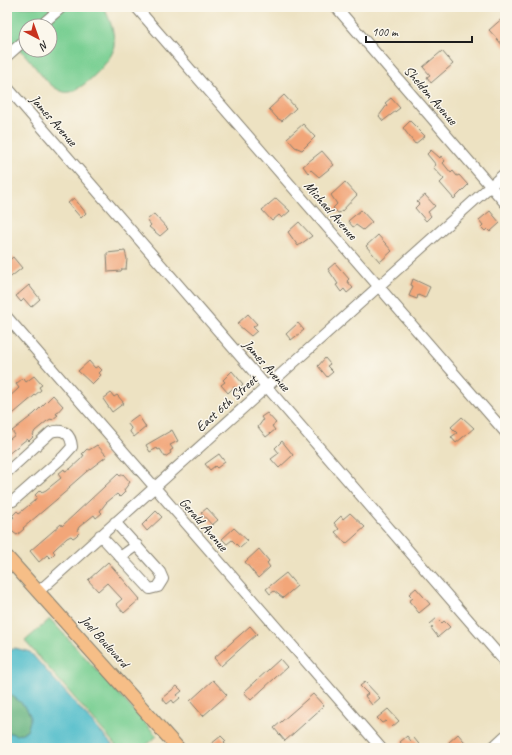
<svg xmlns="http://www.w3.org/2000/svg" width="512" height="755" font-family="Caveat,sans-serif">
<rect width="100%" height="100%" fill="#fbf7ec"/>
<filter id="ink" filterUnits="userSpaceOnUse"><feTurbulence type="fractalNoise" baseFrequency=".025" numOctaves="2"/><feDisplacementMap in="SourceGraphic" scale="8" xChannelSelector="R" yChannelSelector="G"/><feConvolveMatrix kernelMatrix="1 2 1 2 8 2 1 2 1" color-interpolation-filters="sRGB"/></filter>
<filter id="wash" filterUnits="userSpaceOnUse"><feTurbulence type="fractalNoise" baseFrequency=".012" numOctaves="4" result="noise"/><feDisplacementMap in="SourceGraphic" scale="16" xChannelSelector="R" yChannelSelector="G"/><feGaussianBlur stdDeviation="0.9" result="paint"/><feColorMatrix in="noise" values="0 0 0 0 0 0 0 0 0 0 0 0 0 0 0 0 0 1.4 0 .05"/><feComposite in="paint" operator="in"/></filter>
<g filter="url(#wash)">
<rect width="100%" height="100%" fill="#ede2c2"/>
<path fill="#79cf93" stroke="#4a7658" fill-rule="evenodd" d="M7,7H103C110,17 117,39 113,51C109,63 78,96 64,92C46,87 35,64 22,52C18,48 12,45 7,42ZM26,26H50V50H26Z
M50,619L157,736L143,748H118L25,641Z"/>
<path fill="#62b27d" stroke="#3f674c" d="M7,693C15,697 31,708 30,719C30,722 28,727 27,731L17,735L7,732Z"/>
<path fill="#51bdcb" stroke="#366c74" d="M15,648L30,652L115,748H7V732L17,735L27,731C28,727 30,723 30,719C31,708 15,697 7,693V652Z"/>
<g id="blocks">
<path fill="#f2a679" d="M505,16V48L489,30Z
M442,51L453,64L431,83L427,77L430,75L423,67Z
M284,95L296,108L282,121L277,118L269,109Z
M391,98L400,108L383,121L379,116L387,105L385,103Z
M410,121L425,136L415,144L403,128Z
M303,124L315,137L302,150L295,147L287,138Z
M431,150L440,158L441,156L445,161L443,163L451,173L453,171L457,176L459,175L468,185L454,199L440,183L444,179L433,167L436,165L427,154Z
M322,151L334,165L319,177L311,170L308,173L303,166Z
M345,182L357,195L341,212L338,213L333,208L337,204L331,195Z
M425,195L435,206L428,212L431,216L426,221L415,208L419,204L417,202Z
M74,198L86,213L81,218L68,203Z
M276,198L290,211L282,218L279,215L272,221L262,210Z
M361,210L372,222L363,230L356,225L353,227L348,221Z
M490,211L500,223L490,232L487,229L485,231L481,227L483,225L479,220Z
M154,214L168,229L160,236L149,227L151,225L147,220Z
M299,222L312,236L298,246L288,232Z
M378,235L392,251L380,262L366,246Z
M125,251L127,259L126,269H122L121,271L108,272L107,253Z
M13,257L22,268L7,280V262Z
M335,263L349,279L347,281L353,288L347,293L344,289L341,292L336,285L338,284L328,269Z
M413,279L430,287L425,298L418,295L417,299L409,296L413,286L411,285Z
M29,285L40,299L31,307L24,299L21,302L16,296Z
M248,314L257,324L253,327L257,331L251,336L237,324Z
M298,323L304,330L291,340L286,334Z
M325,358L330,364L327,366L333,372L327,377L318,366Z
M89,361L95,368L98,366L102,370L99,373L101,375L92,384L78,371Z
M232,371L243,384L238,389L234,387L228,393L221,385L225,382L223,380Z
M34,376L42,385L39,387L41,390L7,419V399L19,388L16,384L23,378L26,382Z
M111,393L114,397L117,395L124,403L112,412L103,399Z
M53,395L63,406L56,414L58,415L52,420L51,419L47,421L35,431L33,435L34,436L29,441L27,439L23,442L7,455V441L15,435L12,431L34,414Z
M267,413L276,423L272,426L275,430L266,437L258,427L263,420L261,417Z
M138,415L146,427L134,437L130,432L131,428L127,423Z
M462,417L474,428L456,443L451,437L457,433L451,427Z
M172,430L178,441L170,445L173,449L170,451L171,453L165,457L160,449L158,450L157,448L150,452L146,445Z
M282,441L293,455L279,468L271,459L279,453L275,448Z
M97,445L107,456L86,472L69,487L70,488L23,528L24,529L17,535L14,533L7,525L14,517L12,516L17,511L19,513L23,510L34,501L37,497L35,495L40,490L42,492L46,490L61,478L58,474L64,469L65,471L70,469L81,459L84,455L82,454L87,449L89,450Z
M219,454L225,462L217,468L215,466L210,470L205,464Z
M118,474L120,476L123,474L130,482L124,490L125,492L120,497L117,494L106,503L100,511L102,513L96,518L94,515L79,527L77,531L79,533L76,536L73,538L71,536L67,538L56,548L53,551L55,553L50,558L47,555L39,562L30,551L61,524L62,526Z
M207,508L218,520L212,525L201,513Z
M156,511L162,517L147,531L142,525Z
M350,513L365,527L346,544L335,532L339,529L334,523L341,516L343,519Z
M234,528L248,541L240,548L232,540L227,544L222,539Z
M259,549L269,561L267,563L270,567L258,578L245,562Z
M108,562L140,599L124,613L116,604L122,599L107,583L98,591L88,580Z
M286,573L297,586L283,598L274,591L270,594L266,589Z
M416,588L430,604L419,613L409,601L413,598L409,594Z
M437,618L442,623L444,621L450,627L438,637L431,628L433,627L430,624Z
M250,626L257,634L221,666L214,658Z
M280,659L287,667L251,700L244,692Z
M213,680L227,695L203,716L190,701Z
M365,682L380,698L372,705L365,696L368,694L360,686Z
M177,686L182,691L177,695L180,698L174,703L172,700L167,704L162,698Z
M313,694L324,706L285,741L274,728Z
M388,709L399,721L392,727L386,721L382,723L377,718Z
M458,734L470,748H453L448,743Z
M221,736L226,741L224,743L226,745L223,748H206Z
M407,736L411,741L414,738L422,748H405L400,742Z"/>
</g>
</g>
<g filter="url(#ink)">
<use href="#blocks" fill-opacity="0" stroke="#847f6f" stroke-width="1"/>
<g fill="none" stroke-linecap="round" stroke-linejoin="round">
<defs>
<path id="minor" d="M136,7L505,432
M336,7L505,203
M40,26L62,7
M7,56L26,39
M7,87L505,662
M7,317L381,748
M7,472L51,432C64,428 71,434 72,447L63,457L13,501L7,502
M100,535L150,589L158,587L163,579L160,572L115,522
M120,557L137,545
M38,592L505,173
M492,748L505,736"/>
<path id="major" d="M7,557L178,748"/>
</defs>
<use href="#minor" stroke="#847f6f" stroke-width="12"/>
<use href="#major" stroke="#847f6f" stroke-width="15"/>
<use href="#minor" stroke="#fff" stroke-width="10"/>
<use href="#major" stroke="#f6be87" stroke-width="13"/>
</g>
</g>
<g text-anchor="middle" stroke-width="3" stroke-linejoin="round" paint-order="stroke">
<g font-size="14" fill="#1c1c1c" stroke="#fbf7ec">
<text transform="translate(431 95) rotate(49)" y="5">Sheldon Avenue</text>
<text transform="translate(54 120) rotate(49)" y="5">James Avenue</text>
<text transform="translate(331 210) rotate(49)" y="5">Michael Avenue</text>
<text transform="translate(267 365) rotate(49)" y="5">James Avenue</text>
<text transform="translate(226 403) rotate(-42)" y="5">East 6th Street</text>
<text transform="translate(204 524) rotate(49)" y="5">Gerald Avenue</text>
<text transform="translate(105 641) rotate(48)" y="5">Joel Boulevard</text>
</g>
</g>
<rect width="512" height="755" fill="none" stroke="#fbf7ec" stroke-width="24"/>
<g transform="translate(38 38) rotate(139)"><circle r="19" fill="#fbf7ec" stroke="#a29f99"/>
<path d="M0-3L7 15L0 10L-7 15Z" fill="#c8321e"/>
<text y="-6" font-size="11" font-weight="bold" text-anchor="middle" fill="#1c1c1c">N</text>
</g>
<path d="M366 36v6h106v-6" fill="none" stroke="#1c1c1c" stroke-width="2"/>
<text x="372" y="36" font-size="12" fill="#1c1c1c" stroke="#fbf7ec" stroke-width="3" paint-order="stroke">100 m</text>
</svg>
